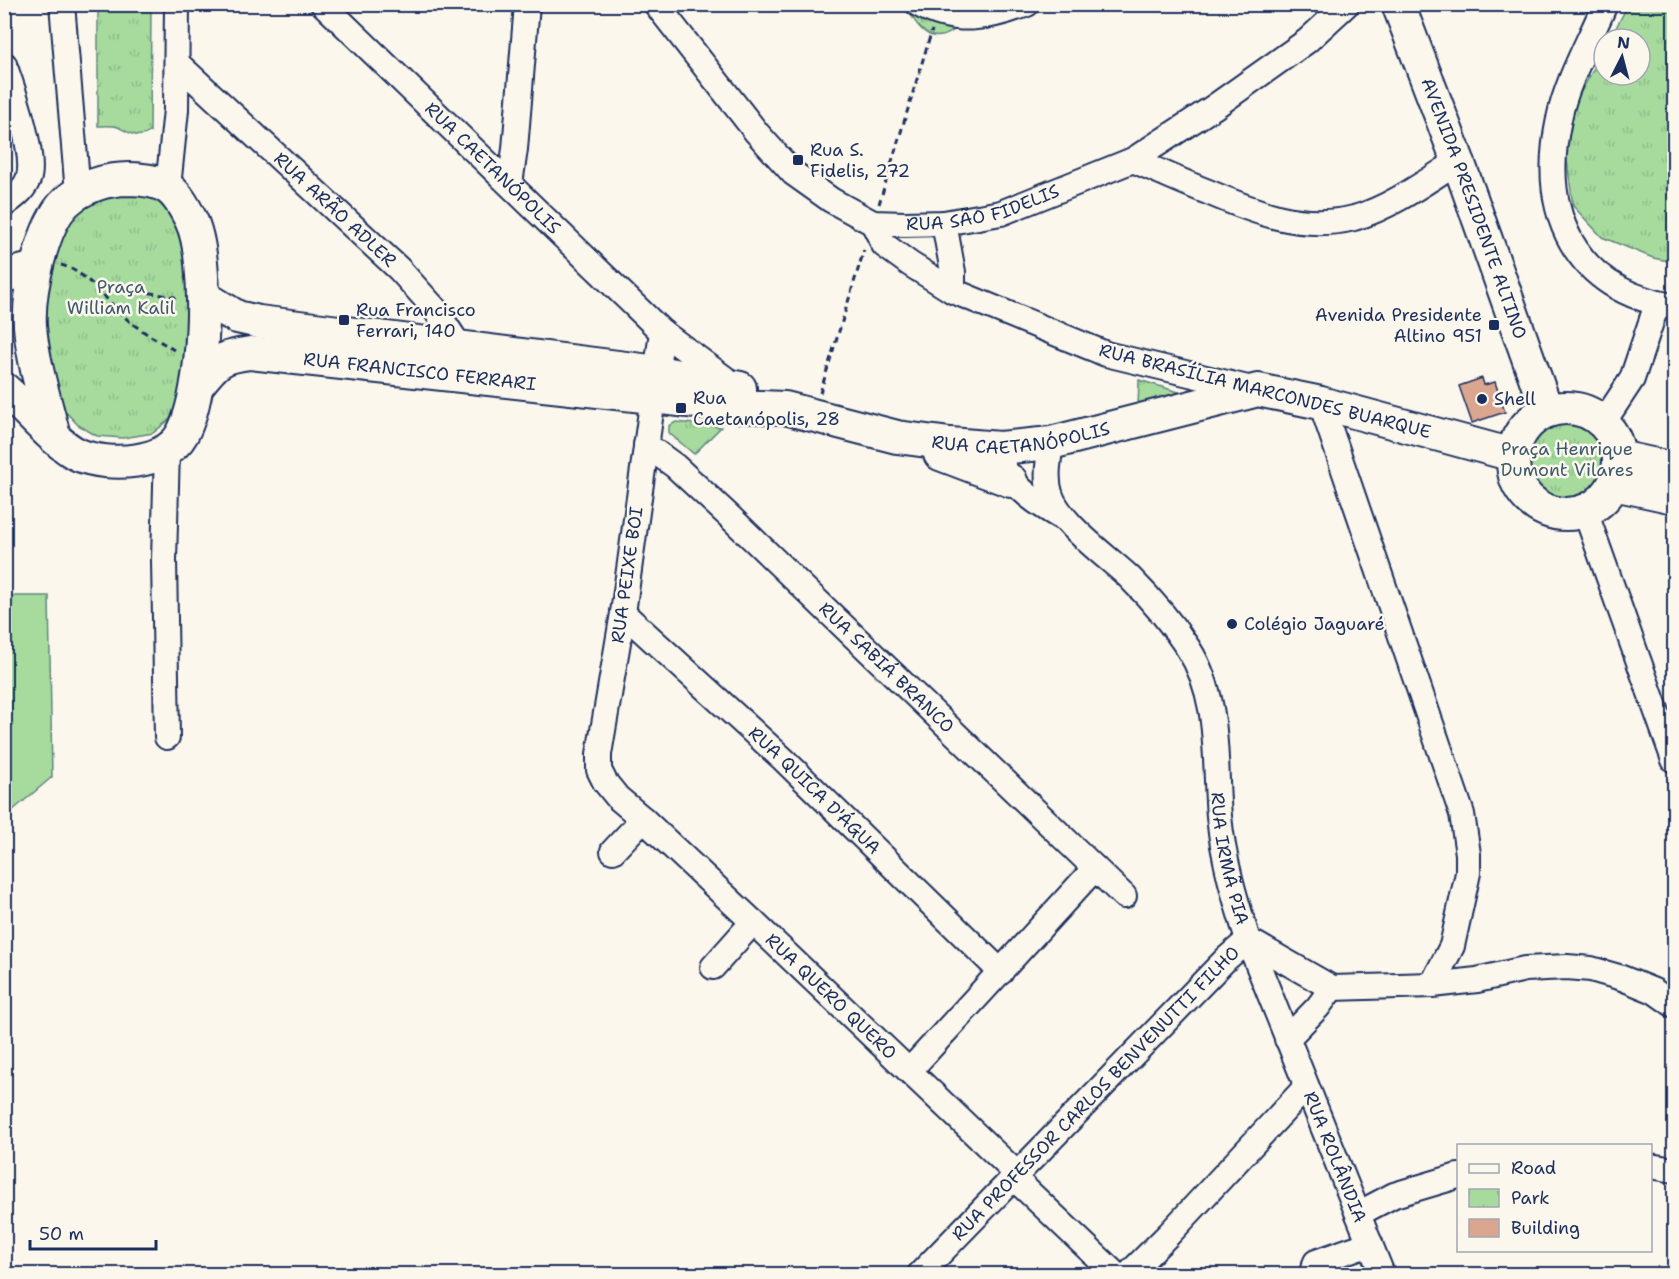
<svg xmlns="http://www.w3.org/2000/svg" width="1679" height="1279" font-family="'Shantell Sans',sans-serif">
<defs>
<pattern id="park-tufts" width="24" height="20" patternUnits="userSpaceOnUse" patternTransform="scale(1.5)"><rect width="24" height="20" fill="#a6db9d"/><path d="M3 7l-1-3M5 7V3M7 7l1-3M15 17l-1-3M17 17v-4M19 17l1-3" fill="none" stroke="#8ebc8a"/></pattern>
</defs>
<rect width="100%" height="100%" fill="#fbf7ec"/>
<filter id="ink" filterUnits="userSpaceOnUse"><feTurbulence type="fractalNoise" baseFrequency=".0167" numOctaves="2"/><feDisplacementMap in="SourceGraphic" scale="12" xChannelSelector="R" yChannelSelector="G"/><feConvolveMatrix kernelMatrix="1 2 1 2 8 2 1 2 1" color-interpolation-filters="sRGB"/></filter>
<g filter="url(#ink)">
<path fill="url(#park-tufts)" stroke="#60857e" stroke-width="1.5" d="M98,5H151L150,132C138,140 128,132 118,127C112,125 104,126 98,126Z
M1628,5H1674V262L1653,258L1602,237L1573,206L1566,153L1576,101L1604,50V75H1640V39H1610Z
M906,6L928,17L963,22C936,50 920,34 906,6Z
M151,188L178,220L200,297L176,414L153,433L123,438L97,436L78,425L62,408L51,375L44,328L48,262L55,238L88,195Z
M1139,380L1182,393L1138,406Z
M1527 460a40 40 0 1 1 80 0a40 40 0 1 1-80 0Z
M676,422L721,427L694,454L669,433V426Z"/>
<path fill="#a6db9d" stroke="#60857e" stroke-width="1.5" d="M5,596H49L52,777L5,817Z"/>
<path fill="#dba690" stroke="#1b2f5e" stroke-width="1.5" d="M1482,378L1484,385L1495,382L1505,412L1472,423L1459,386Z"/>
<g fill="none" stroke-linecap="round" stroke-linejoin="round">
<defs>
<g id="minor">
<path d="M62,4L78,193"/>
<path id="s1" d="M323,4L662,332L735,386"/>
<path id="s2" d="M656,4L757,133L793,173L831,200L873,223L905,224L944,223L1001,213L1133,160L1214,107L1307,41L1347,4"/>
<path d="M918,4C955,25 989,19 1027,4"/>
<path d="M1605,4C1590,40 1566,82 1559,119C1539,213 1574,291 1674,306"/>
<path d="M4,64C13,89 35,152 29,177C25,190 14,197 4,205"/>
<path id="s3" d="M178,64L399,269L435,309L460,347L461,357"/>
<path d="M1133,160C1158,171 1183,182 1208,192C1255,212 1302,231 1354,218C1390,208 1427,181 1458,161"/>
<path d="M510,184L515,149L527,4"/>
<path d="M168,187L176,110L177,4"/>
<path d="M873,223L884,245L910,264L953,291L1106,354L1256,390"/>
<path d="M944,223L953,272V291"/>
<path id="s4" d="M662,332L623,613L599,754V770L605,782L618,798L643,819L753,922L1016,1173"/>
<path d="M1321,403L1462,814L1468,854V873L1452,946L1432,985"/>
<path d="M1603,423L1632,379L1657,304"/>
<path id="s5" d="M1051,443C1049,459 1045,477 1050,493C1058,522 1108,557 1130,578C1152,600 1171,622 1188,648C1221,699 1214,759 1219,816C1223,859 1235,899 1248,940L1332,988L1432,985L1477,980L1525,969L1567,967L1591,969L1622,978L1654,991L1674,1005"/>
<path id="s6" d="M646,445L675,466L730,517L1124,896"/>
<path d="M1003,467C1018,491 1038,504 1062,518"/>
<path d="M1585,511L1674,760"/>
<path id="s7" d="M623,613L783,759L1001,972"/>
<path d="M167,737L164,560L167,450"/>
<path d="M613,851L643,819"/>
<path d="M713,967L753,922"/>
<path d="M1287,1039L1318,1007L1332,988"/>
<path d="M910,1070L1095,868"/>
<path d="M1650,1166L1674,1170"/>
<path d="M1013,1177L1115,1274"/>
<path d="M1358,1214L1394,1195L1458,1176"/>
<path id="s8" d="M920,1274L1226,959L1248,940L1382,1274"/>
<path d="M1129,1274L1169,1234L1306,1087"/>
<path d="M1314,1274L1313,1269L1316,1262L1370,1243"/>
</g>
<g id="major">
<path id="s9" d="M1398,4L1458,161L1547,411"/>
<path d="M4,276L36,268"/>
<path d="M204,297L237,317L259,322L658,372L740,388"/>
<path id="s10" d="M197,386C216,362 219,357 250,353L734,406L785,408L897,437L950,444L1000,448L1051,443L1258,390L1321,403L1513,455"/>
<path d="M4,389C24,406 57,446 79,455C109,467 165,465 182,434C205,394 211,261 191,220C175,188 166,180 129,179C107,179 83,186 66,202C42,225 28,293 30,326C33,363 45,400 54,436"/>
<circle cx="1566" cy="461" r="53"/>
<path d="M940,454L1011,481"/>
<path d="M1619,457L1674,469"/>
<path d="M1614,484L1674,497"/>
</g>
</defs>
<use href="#minor" stroke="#1b2f5e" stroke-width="28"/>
<use href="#major" stroke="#1b2f5e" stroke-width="36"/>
<path stroke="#1b2f5e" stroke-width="3" stroke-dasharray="6 4.5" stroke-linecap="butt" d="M879,204L932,30
M61,265C91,273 111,309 137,327C149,336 164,343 177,352
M97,288L134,290L180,298
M820,393L864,250"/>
<use href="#minor" stroke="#fbf7ec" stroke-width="24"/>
<use href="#major" stroke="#fbf7ec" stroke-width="32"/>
</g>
</g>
<g fill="#1b2f5e" stroke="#fbf7ec" stroke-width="2">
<rect x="792" y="154" width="12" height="12" rx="3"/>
<rect x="338" y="314" width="12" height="12" rx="3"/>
<rect x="1488" y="319" width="12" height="12" rx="3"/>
<circle cx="1482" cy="399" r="6"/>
<rect x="675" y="402" width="12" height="12" rx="3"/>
<circle cx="1232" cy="624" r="6"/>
</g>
<g text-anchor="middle" stroke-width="5" stroke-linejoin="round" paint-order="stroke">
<g font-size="18" fill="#1b2f5e" stroke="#fbf7ec" text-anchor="start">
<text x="810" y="156">Rua S.<tspan x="810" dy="21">Fidelis, 272</tspan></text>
<text x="356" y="316">Rua Francisco<tspan x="356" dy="21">Ferrari, 140</tspan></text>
<text x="1482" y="321" text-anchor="end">Avenida Presidente<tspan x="1482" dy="21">Altino 951</tspan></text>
<text x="693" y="404">Rua<tspan x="693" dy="21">Caetanópolis, 28</tspan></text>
<text x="1494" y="405">Shell</text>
<text x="1244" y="630">Colégio Jaguaré</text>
</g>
<g font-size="18" fill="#1b2f5e" stroke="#fbf7ec">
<text dy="6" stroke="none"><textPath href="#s1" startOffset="236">RUA CAETANÓPOLIS</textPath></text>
<text dy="6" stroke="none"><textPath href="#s2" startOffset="424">RUA SÃO FIDELIS</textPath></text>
<text dy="6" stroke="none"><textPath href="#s9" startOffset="218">AVENIDA PRESIDENTE ALTINO</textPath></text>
<text dy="6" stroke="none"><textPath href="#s3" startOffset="214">RUA ARÃO ADLER</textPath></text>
<text dy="6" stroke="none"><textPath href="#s10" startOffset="236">RUA FRANCISCO FERRARI</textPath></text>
<text transform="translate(1265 391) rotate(14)" y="6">RUA BRASÍLIA MARCONDES BUARQUE</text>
<text dy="6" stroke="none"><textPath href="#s10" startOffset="844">RUA CAETANÓPOLIS</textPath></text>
<text transform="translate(627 575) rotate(-82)" y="6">RUA PEIXE BOI</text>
<text dy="6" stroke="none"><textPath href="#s6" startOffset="328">RUA SABIÁ BRANCO</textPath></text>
<text dy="6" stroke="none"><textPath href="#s7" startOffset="261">RUA QUICA D'ÁGUA</textPath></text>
<text dy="6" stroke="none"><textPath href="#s5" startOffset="476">RUA IRMÃ PIA</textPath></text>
<text dy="6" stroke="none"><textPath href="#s4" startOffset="768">RUA QUERO QUERO</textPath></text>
<text dy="6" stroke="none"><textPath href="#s8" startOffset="252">RUA PROFESSOR CARLOS BENVENUTTI FILHO</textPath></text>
<text dy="6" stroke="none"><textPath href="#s8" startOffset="702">RUA ROLÂNDIA</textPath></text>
</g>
<g font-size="18" fill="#3e5a6e" stroke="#fbf7ec">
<text x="121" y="293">Praça<tspan x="121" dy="21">William Kalil</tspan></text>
<text x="1567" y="455">Praça Henrique<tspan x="1567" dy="21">Dumont Vilares</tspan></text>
</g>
</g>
<rect width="1679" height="1279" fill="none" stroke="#fbf7ec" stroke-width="24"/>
<rect x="12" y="12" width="1655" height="1255" fill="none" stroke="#1b2f5e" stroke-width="2" filter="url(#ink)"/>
<rect x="1457" y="1144" width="195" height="108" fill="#fbf7ec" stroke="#a1a7b3" stroke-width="1.5"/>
<rect x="1469" y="1164" width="30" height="9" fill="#fbf7ec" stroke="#a1a7b3" stroke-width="1.5"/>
<text x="1511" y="1174" font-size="18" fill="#1b2f5e">Road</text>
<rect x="1469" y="1189" width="30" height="18" fill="url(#park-tufts)" stroke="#a1a7b3" stroke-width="1.5"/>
<text x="1511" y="1204" font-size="18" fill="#1b2f5e">Park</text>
<rect x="1469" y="1219" width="30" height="18" fill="#dba690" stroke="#a1a7b3" stroke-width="1.5"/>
<text x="1511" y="1234" font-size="18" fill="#1b2f5e">Building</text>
<g transform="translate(1622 57) rotate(6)"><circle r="28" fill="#fbf7ec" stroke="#a1a7b3" stroke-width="1.5"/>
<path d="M0-4.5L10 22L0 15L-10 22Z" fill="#1b2f5e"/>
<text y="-9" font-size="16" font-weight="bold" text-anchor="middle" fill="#1b2f5e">N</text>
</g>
<path d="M30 1240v9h126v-9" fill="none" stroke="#1b2f5e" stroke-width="3"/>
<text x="39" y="1240" font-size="18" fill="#1b2f5e" stroke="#fbf7ec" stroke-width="4.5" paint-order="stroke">50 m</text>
</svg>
